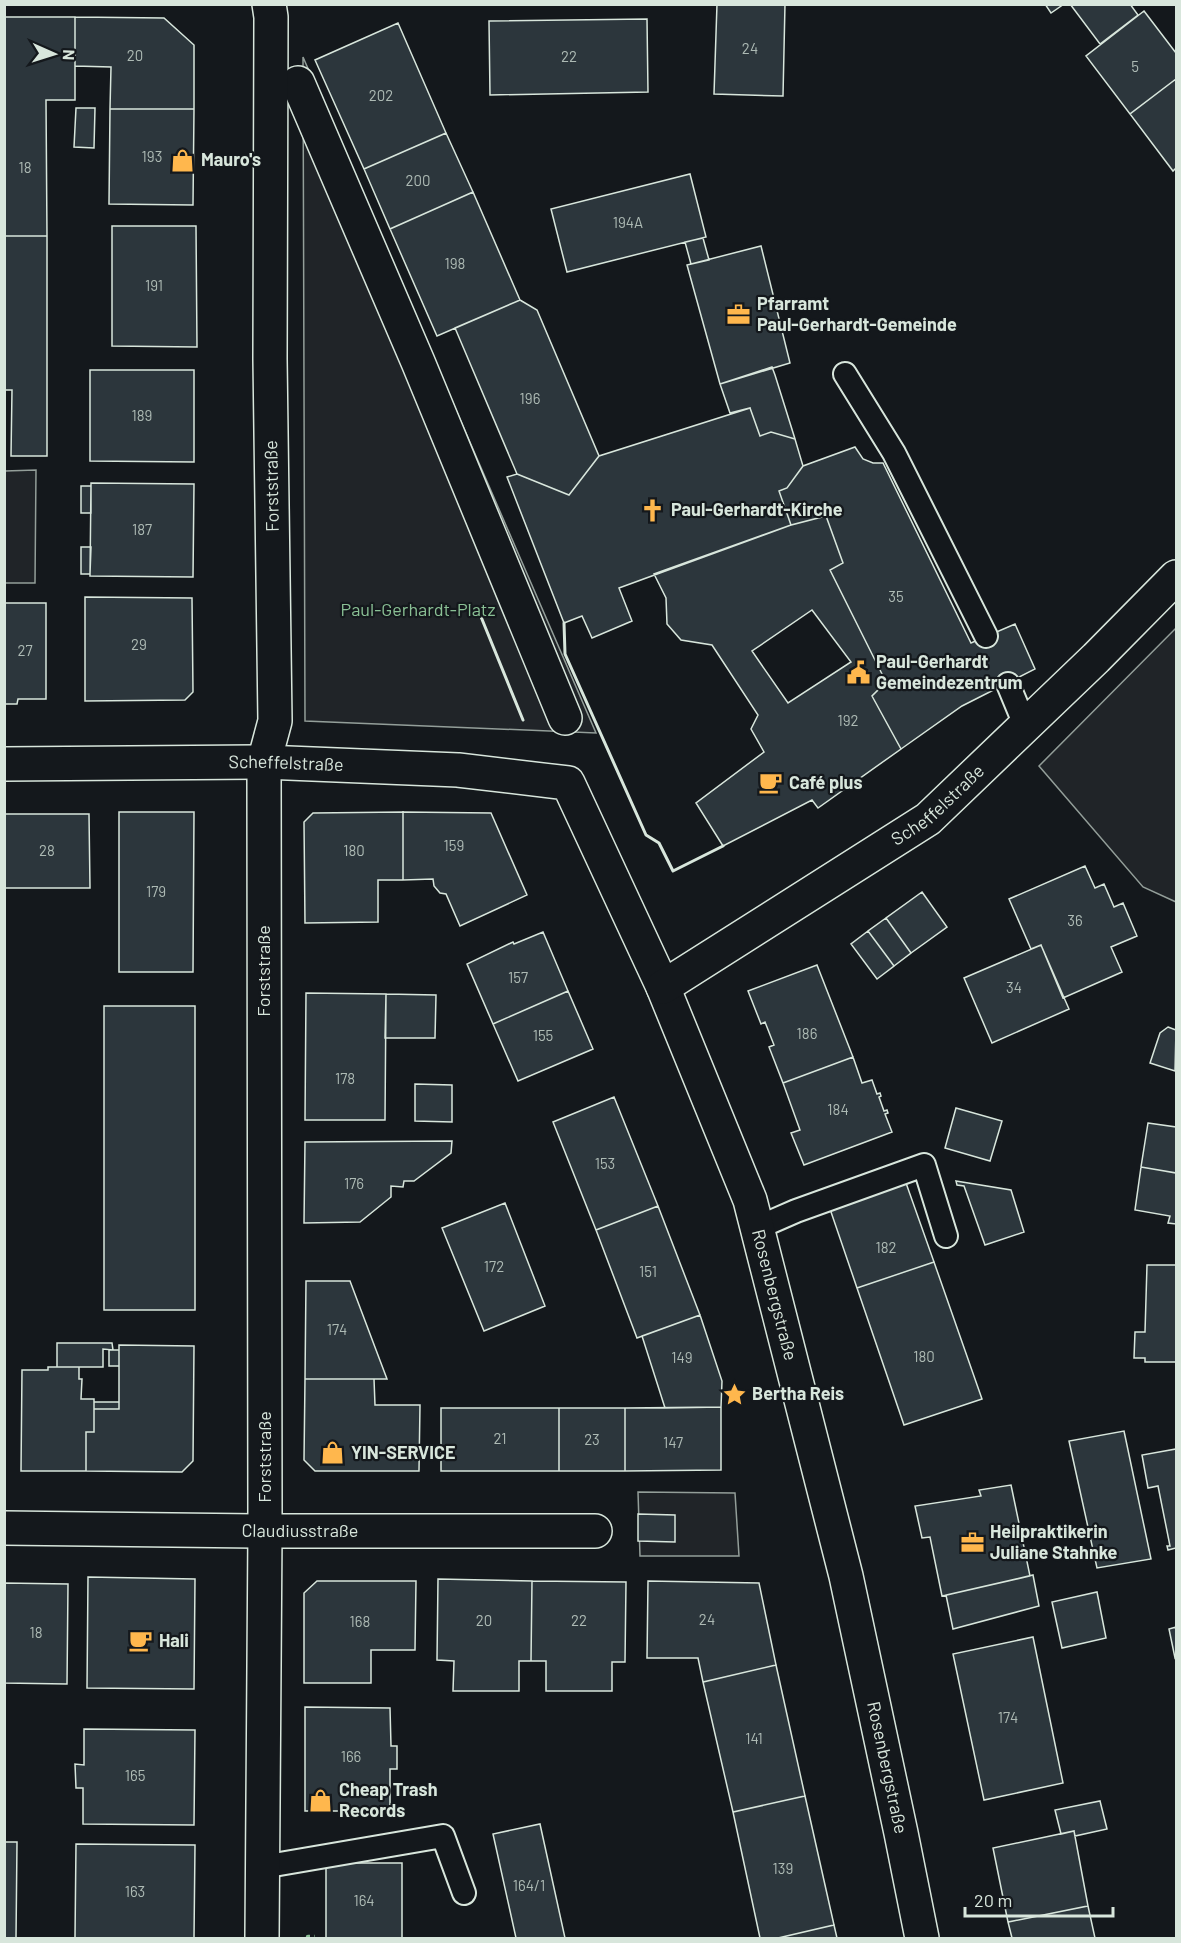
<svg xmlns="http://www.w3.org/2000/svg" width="1181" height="1943" font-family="Barlow,sans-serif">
<rect width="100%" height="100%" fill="#14181c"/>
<path fill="#202428" stroke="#939e99" stroke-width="1.5" d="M303,57L596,733L305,721Z
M36,470L35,583H5V471Z
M1176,628V902L1143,887L1039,766Z
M638,1492L735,1493L739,1556H640Z"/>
<path fill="#2c363c" stroke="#d8e6dc" stroke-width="1.5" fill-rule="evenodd" d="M717,4H785L783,96L714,94Z
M1045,4H1064L1051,13Z
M1070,4H1130L1138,15L1100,44Z
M1144,11L1176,53V79L1130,114L1086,56Z
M4,17H75V100H46L47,236H4Z
M75,17L164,18L194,45V109H110L111,67L75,66Z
M647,19L648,92L490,95L489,21Z
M398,23L446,133L364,169L315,60Z
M1176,79V168L1173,171L1130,114Z
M76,108H95L94,148L74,147Z
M110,109H194L193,205L109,204Z
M446,133L473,192L390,229L364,169Z
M690,174L706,237L567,272L551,209Z
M473,192L520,300L437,336L390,229Z
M112,226H196L197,347L112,346Z
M4,236H47V456H11L12,390H4Z
M703,238L709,260L691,264L685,242Z
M761,246L790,363L720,384L687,265Z
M520,300L537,310L599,456L569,495L517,474L455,328Z
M772,367L775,375L795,439L771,432L760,436L750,408L730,413L720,384Z
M90,370H194V462L90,461Z
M750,408L760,436L771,432L795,439L803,466L787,488L779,491L791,525L619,588L632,621L592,638L582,616L564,623L507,477L517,474L569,495L599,456Z
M855,447L863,459L873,463H883L971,643L1015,624L1035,669L962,706L901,749L872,696L886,682L830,570L843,563L826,516L791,525L779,491L787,488L803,466Z
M91,483L194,484L193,577L90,576Z
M81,486H91V513H81Z
M826,516L843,563L830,570L886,682L872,696L901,749L818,808L812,800L723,846L696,803L764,752L751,729L758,715L712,645L681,640L667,624L666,598L654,574L791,525ZM812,610L851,662L788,703L752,651Z
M81,547H91L90,574H81Z
M85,597L192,598L193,692L185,700L85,701Z
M4,603H46V699H18L17,704H4Z
M119,812H194L193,972H119Z
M403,812L491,813L527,895L460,926L446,894L440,893L434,886L433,879L403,880Z
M403,812V880H378V922L305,923L304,822L313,813Z
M4,814H89L90,888H4Z
M1085,866L1095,888L1104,884L1114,907L1123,903L1137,936L1111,947L1122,972L1063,998L1041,945L1031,949L1009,899Z
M922,892L947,927L911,953L886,918Z
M886,918L911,953L894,966L868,931Z
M868,931L894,966L877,979L851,944Z
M543,932L568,991L493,1024L467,964L513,942L514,944Z
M1041,945L1069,1009L992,1043L964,978Z
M817,965L853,1057L783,1083L769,1047L774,1045L765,1022L761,1024L748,991Z
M568,991L593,1049L518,1081L493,1024Z
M306,993L386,994L385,1120H305Z
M386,994L436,995L435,1038H385Z
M104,1006H195V1310H104Z
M1168,1027L1176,1030L1175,1071L1150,1063L1160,1033Z
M853,1057L862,1083L872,1080L877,1094L880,1093L881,1096L879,1097L884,1111L887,1110L888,1113L885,1114L892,1132L804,1165L791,1133L800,1130L783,1083Z
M415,1084L452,1085V1122L415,1121Z
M614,1097L658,1206L596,1230L553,1122Z
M956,1108L1002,1121L990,1161L945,1148Z
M1148,1123L1176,1127V1173L1141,1167Z
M452,1141L451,1153L414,1181H404L403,1187L391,1186V1197L360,1222L304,1223L305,1142Z
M1141,1167L1176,1173V1224L1168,1223L1170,1216L1135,1210Z
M956,1181L1011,1190L1024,1232L985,1245L964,1186L957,1185Z
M906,1183L934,1262L857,1288L830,1209Z
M505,1203L545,1306L484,1331L442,1228Z
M658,1206L700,1315L637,1338L596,1230Z
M934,1262L982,1399L904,1425L857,1288Z
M1147,1265H1176V1362H1145V1358H1134L1135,1332H1145Z
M306,1281H350L387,1379H305Z
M700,1315L722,1381L721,1407L665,1408L642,1336Z
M57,1343H112L113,1350L103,1349V1367H57Z
M119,1345L194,1346L193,1461L182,1472L86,1471V1432H94V1409H119Z
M109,1350H119V1366H109Z
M48,1367H79V1379H82L81,1399H94V1432H86V1471H21L22,1370H48Z
M305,1379H374L375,1405H420L419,1471H315L304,1460Z
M94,1402H119V1409H94Z
M721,1407V1470L625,1471V1408Z
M441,1408H559V1471H441Z
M559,1408H625V1471H559Z
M1124,1431L1151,1559L1097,1568L1069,1441Z
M1176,1449V1548L1168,1550L1167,1546H1170L1158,1486L1148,1488L1142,1455Z
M1011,1485L1030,1576L942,1596L930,1537L922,1538L915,1506L981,1496L979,1490Z
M638,1514L675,1515V1542L638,1541Z
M1033,1575L1039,1606L953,1629L946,1595Z
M88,1577L195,1579L194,1689L87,1688Z
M438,1579L532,1581L531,1661H519V1691H453L454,1661L437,1660Z
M317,1581H416L415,1650H371V1683H304V1593Z
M532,1581L626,1582L625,1662H612V1691H546V1661H531Z
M648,1581L759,1583L776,1665L703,1682L698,1658H647Z
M4,1583L68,1584L67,1684L4,1683Z
M1097,1592L1106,1638L1062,1648L1052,1602Z
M1176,1627V1657L1175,1658L1169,1629Z
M1033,1637L1063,1783L984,1800L953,1654Z
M776,1665L805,1796L733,1812L703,1682Z
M305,1707L390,1708L391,1746H397V1769H390V1811H305Z
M84,1729L195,1730L194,1825L83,1824V1788H76L75,1764L84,1765Z
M805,1796L834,1925L778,1938H760L733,1812Z
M1100,1801L1107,1829L1075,1836L1074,1831L1061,1834L1055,1810Z
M540,1824L565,1938H516L493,1834Z
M1074,1831L1088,1906L1008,1922L993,1848Z
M4,1842H17L16,1938H4Z
M76,1844L195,1845L194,1938H75Z
M326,1863H402V1938H326Z
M1088,1906L1095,1938H1012L1008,1922Z
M834,1925L837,1938H778Z"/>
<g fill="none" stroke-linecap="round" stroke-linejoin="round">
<defs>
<path id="lane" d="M845,374L894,453L986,636
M1008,684L1025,725
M757,1228L796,1211L924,1165L946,1236
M262,1867L443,1836L464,1893"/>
<g id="street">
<path d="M298,83L418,362L565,718"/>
<path id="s1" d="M4,764L264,762L458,770L568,783L663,987L750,1200L846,1576L901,1833L922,1938"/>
<path id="s2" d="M663,987L928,819L1096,658L1176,577"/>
<path id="s3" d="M4,1528L265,1531H595"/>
<path d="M262,1938L265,1531L264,762L275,721L270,359L271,17L269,4"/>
</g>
</defs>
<use href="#lane" stroke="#d8e6dc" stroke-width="26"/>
<use href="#street" stroke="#d8e6dc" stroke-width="36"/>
<use href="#lane" stroke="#14181c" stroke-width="22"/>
<use href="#street" stroke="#14181c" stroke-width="33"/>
<path stroke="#8ac095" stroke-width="4.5" stroke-dasharray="3 4.5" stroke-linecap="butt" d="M308,1938V1937H315"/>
<path stroke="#d8e6dc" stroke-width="3" d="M477,607L523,720
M564,623L565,654L646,835L659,843L673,871L723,846"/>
</g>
<defs>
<symbol id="shop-bare" viewBox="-9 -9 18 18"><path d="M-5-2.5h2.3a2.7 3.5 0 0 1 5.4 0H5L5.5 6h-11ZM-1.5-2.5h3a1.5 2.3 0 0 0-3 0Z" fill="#ffb74d" stroke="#14181c" stroke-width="2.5" paint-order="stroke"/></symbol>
<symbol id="office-bare" viewBox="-9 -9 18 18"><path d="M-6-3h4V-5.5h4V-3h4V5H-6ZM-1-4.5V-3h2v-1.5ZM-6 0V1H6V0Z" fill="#ffb74d" stroke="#14181c" stroke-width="2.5" paint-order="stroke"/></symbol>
<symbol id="church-bare" viewBox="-9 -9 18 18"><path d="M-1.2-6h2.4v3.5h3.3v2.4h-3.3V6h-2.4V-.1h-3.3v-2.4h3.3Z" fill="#ffb74d" stroke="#14181c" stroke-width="2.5" paint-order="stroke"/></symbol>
<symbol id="civic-bare" viewBox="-9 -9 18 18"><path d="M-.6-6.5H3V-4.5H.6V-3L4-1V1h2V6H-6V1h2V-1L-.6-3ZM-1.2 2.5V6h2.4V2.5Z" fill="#ffb74d" stroke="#14181c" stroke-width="2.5" paint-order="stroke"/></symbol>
<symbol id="cafe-bare" viewBox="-9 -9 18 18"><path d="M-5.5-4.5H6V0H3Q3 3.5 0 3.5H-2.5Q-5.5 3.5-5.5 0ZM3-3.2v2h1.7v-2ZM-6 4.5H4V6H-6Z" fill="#ffb74d" stroke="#14181c" stroke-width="2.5" paint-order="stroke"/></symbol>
<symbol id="sight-bare" viewBox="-9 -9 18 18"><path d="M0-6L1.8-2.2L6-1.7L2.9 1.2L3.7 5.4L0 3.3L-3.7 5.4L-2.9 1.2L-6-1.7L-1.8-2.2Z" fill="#ffb74d" stroke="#14181c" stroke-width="2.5" paint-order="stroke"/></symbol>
</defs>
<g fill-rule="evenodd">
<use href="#shop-bare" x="166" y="144" width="33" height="33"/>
<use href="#office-bare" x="722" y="298" width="33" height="33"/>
<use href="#church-bare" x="636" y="494" width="33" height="33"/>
<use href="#civic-bare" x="842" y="656" width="33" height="33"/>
<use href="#cafe-bare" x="754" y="766" width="33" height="33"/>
<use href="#sight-bare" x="718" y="1378" width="33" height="33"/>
<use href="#shop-bare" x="316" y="1436" width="33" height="33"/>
<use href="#office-bare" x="956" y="1526" width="33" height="33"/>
<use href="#cafe-bare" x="124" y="1624" width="33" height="33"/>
<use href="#shop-bare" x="304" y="1784" width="33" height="33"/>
</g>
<g text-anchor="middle" stroke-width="4.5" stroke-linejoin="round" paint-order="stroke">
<g font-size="15" fill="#adbab4">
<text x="750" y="54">24</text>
<text x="135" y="61">20</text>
<text x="569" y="62">22</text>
<text x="1135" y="72">5</text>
<text x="381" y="101">202</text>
<text x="152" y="162">193</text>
<text x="25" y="173">18</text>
<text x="418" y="186">200</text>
<text x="628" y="228">194A</text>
<text x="455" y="269">198</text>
<text x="154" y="291">191</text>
<text x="530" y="404">196</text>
<text x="142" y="421">189</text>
<text x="142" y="535">187</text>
<text x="896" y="602">35</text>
<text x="139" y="650">29</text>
<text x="25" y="656">27</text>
<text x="848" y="726">192</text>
<text x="454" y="851">159</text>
<text x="47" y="856">28</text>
<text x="354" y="856">180</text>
<text x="156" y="897">179</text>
<text x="1075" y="926">36</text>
<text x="518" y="983">157</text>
<text x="1014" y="993">34</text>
<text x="807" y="1039">186</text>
<text x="543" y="1041">155</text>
<text x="345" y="1084">178</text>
<text x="838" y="1115">184</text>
<text x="605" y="1169">153</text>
<text x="354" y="1189">176</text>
<text x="886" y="1253">182</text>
<text x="494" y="1272">172</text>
<text x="648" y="1277">151</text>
<text x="337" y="1335">174</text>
<text x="924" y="1362">180</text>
<text x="682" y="1363">149</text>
<text x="500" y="1444">21</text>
<text x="592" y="1445">23</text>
<text x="673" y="1448">147</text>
<text x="707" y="1625">24</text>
<text x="484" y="1626">20</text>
<text x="579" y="1626">22</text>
<text x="360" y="1627">168</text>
<text x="36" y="1638">18</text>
<text x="1008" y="1723">174</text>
<text x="754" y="1744">141</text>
<text x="351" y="1762">166</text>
<text x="135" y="1781">165</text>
<text x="783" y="1874">139</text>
<text x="529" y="1891">164/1</text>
<text x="135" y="1897">163</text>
<text x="364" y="1906">164</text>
</g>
<g font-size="18" font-weight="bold" fill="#d8e6dc" stroke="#14181c" text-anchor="start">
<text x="201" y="166">Mauro's</text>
<text x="757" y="310">Pfarramt<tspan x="757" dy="21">Paul-Gerhardt-Gemeinde</tspan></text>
<text x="671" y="516">Paul-Gerhardt-Kirche</text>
<text x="876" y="668">Paul-Gerhardt<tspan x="876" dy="21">Gemeindezentrum</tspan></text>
<text x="789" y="789">Café plus</text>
<text x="752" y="1400">Bertha Reis</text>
<text x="351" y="1459">YIN-SERVICE</text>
<text x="990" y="1538">Heilpraktikerin<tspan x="990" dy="21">Juliane Stahnke</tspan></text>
<text x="159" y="1647">Hali</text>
<text x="339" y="1796">Cheap Trash<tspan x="339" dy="21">Records</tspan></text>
</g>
<g font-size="18" fill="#d8e6dc" stroke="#14181c">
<text transform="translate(272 486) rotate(-91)" y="6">Forststraße</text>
<text dy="6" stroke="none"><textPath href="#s1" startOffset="282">Scheffelstraße</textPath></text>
<text dy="6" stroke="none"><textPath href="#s2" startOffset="330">Scheffelstraße</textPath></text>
<text transform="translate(264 971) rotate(-90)" y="6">Forststraße</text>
<text dy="6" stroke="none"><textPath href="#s1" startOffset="1118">Rosenbergstraße</textPath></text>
<text transform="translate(265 1457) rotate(-90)" y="6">Forststraße</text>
<text dy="6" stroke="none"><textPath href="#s3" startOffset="296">Claudiusstraße</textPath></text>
<text dy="6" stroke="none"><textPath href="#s1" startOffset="1604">Rosenbergstraße</textPath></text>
</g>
<g font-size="18" fill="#8ac095" stroke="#14181c">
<text x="418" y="616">Paul-Gerhardt-Platz</text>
</g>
</g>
<rect width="1181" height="1943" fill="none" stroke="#d8e6dc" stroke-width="12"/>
<g transform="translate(54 54) rotate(93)" stroke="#14181c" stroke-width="4.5" paint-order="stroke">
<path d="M0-4.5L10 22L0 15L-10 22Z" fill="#d8e6dc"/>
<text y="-9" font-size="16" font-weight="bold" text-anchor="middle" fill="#d8e6dc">N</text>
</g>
<path d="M965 1907v9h148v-9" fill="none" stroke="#d8e6dc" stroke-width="3"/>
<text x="974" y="1907" font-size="18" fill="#d8e6dc" stroke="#14181c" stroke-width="4.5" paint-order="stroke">20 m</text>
</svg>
